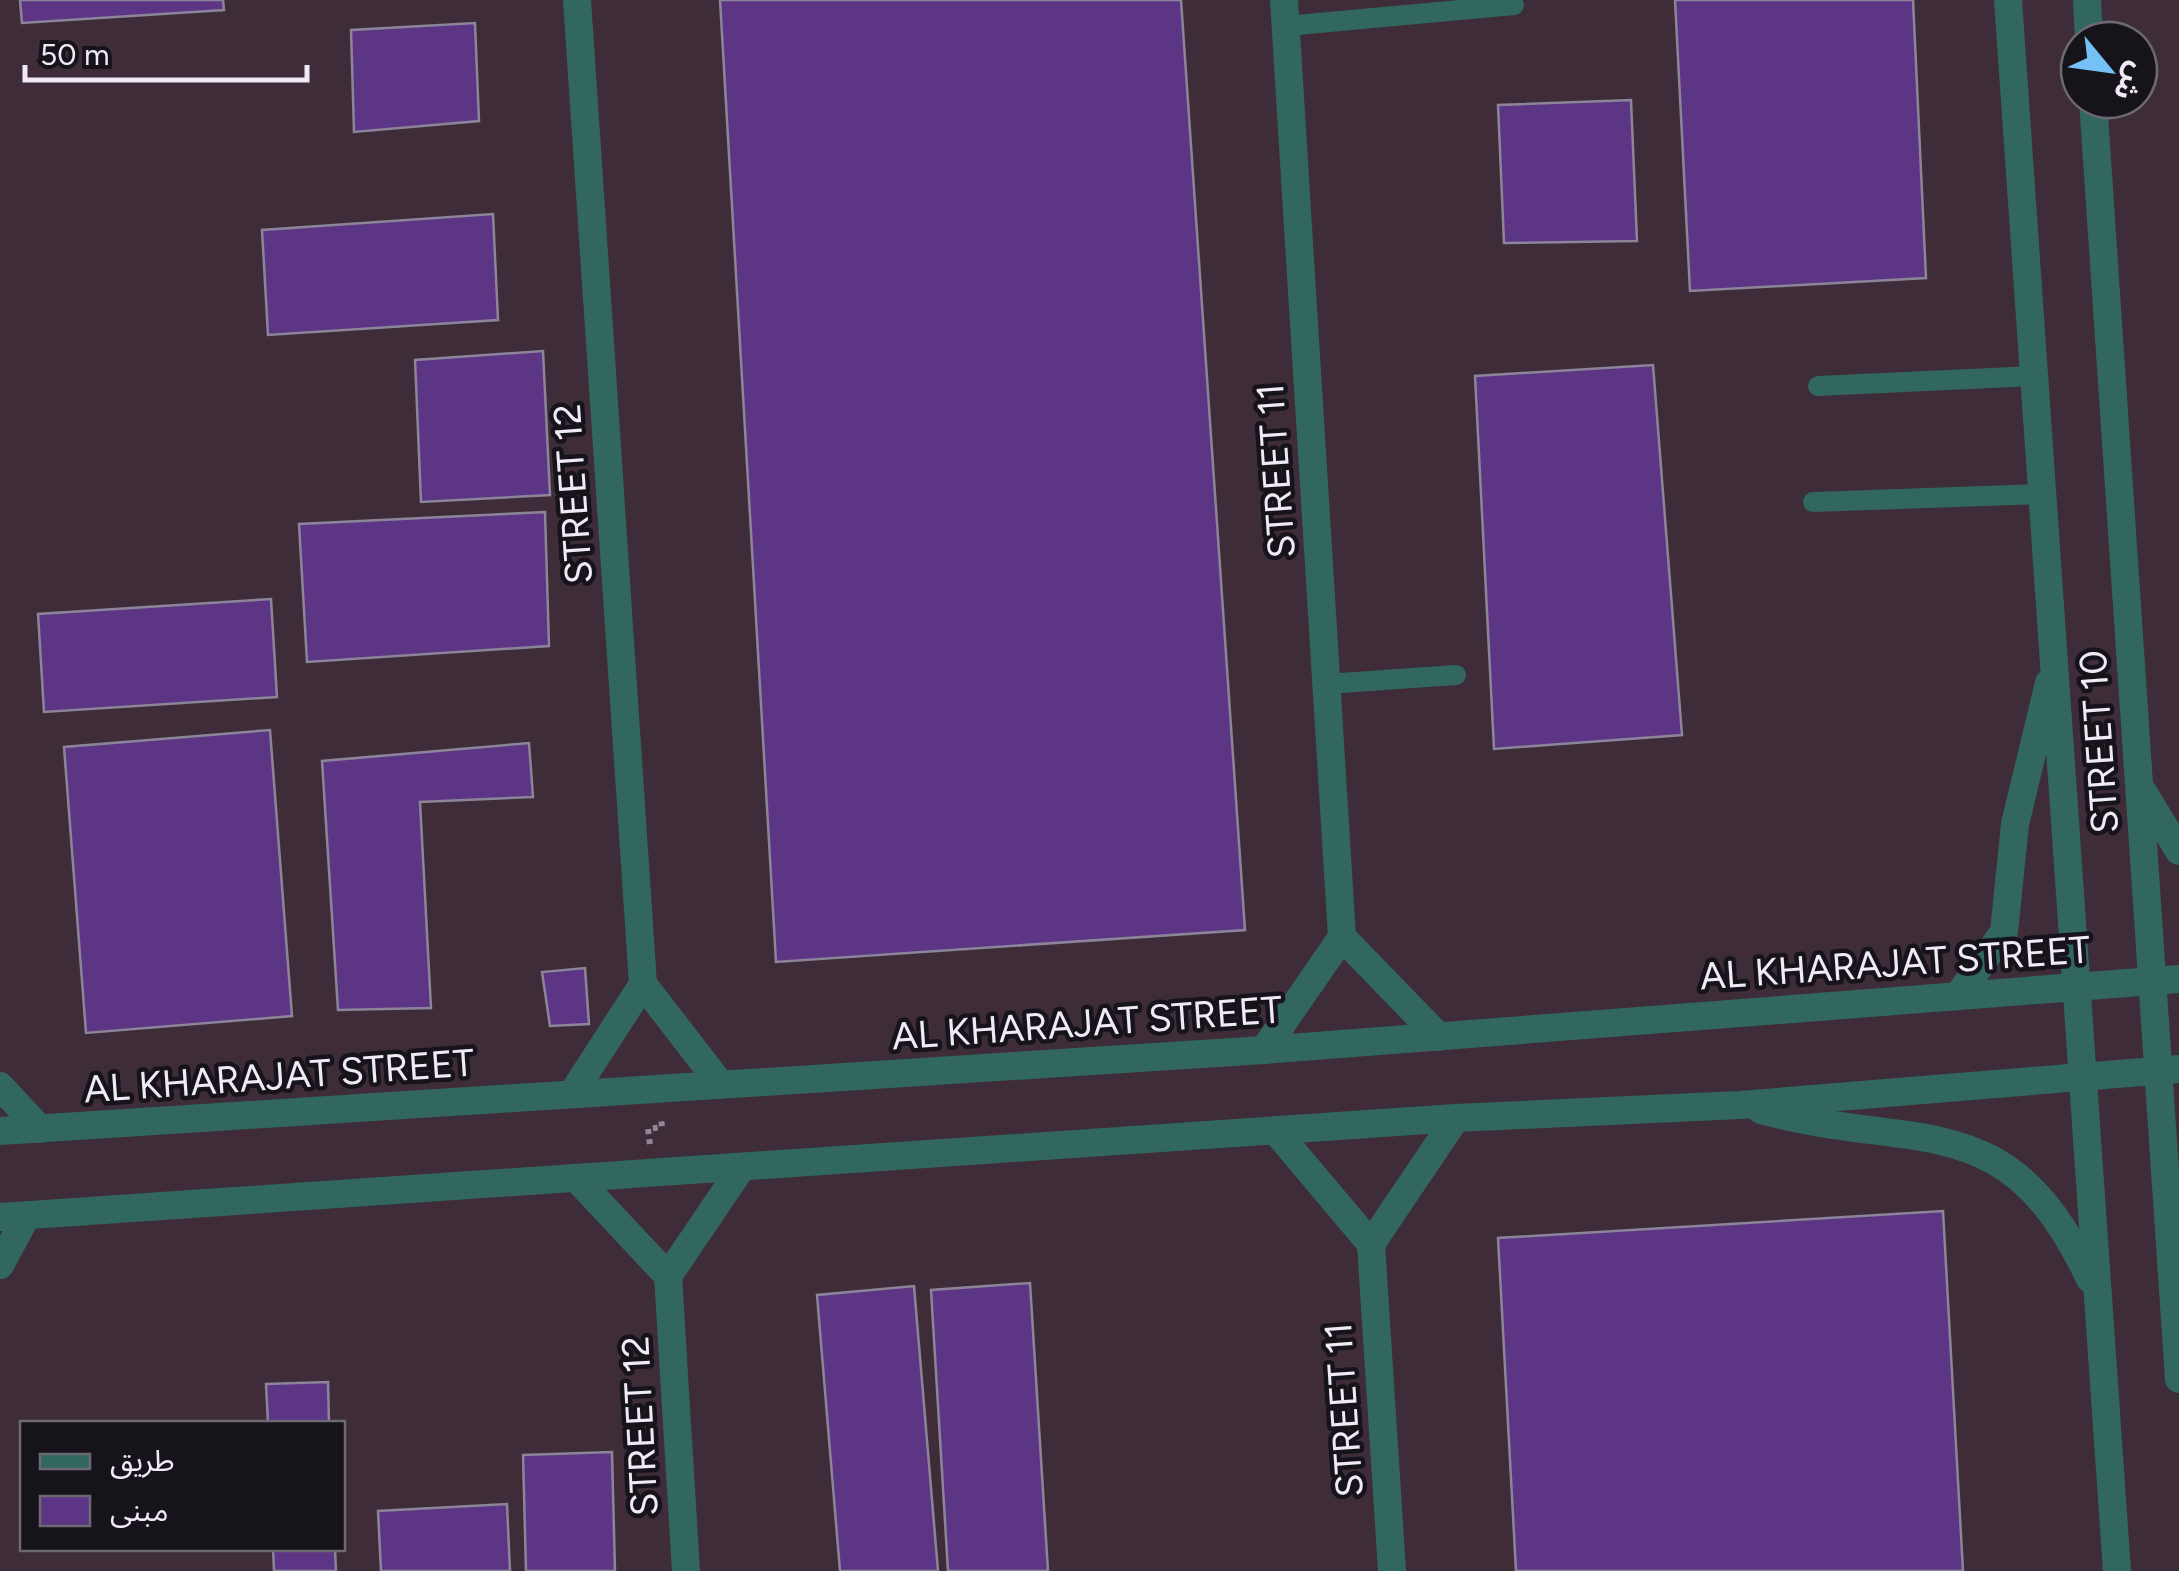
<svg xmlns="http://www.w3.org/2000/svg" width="2179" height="1571" font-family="Figtree,'Noto Sans Arabic',sans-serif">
<rect width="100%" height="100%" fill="#2f2839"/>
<path fill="#3e2d38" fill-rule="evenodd" d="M0,0H2179V1571H0ZM2079,40H2139V100H2079ZM22,1424H342V1548H22Z"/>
<path fill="#5c3685" stroke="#8c8499" stroke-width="2.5" d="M20,0H223L224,10L22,23Z
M720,0H1181L1245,930L776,962Z
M1675,0H1913L1926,278L1690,291Z
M475,23L479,121L354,132L351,30Z
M1631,100L1637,241L1504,243L1498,105Z
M493,214L498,320L268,335L262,230Z
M543,351L550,495L421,502L415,360Z
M1653,365L1682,735L1494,749L1475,376Z
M545,512L549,646L307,662L299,524Z
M271,599L277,697L44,712L38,614Z
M270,730L292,1016L86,1033L64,747Z
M529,743L533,797L420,802L431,1008L338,1010L322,761Z
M585,968L589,1024L550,1026L542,972Z
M1943,1211L1963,1571H1516L1498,1238Z
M1030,1283L1048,1571H948L931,1290Z
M914,1286L938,1571H840L817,1295Z
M328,1382L329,1424H268L266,1384Z
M612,1452L615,1571H526L523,1455Z
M507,1504L510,1571H381L378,1511Z
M273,1548H335L336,1571H274Z"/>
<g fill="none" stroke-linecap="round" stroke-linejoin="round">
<path stroke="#8d8796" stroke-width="6" stroke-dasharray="5 5" stroke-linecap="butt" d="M650,1144L648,1129L662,1127L661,1118"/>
<path stroke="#31675f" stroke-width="20" d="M1286,26L1514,5
M1818,386L2035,376
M1813,502L2043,494
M1326,684L1456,675"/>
<path stroke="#31675f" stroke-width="28" d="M577,0L643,984L721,1085
M2008,0L2117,1571
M2087,0L2089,40
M2093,100L2179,1379
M2143,792L2179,851
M1342,937L1439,1037
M1958,996L2004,932L2015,824L2049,683
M1264,1050L1342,937L1284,0
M0,1086L40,1129
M572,1094L643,984
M1761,1110C1919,1153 2007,1102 2090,1279
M1275,1130L1371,1244L1392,1571
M0,1131L1264,1050L2179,979
M577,1179L668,1276
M0,1217L1456,1118L1740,1105L2179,1069
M1371,1244L1456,1118
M0,1265L27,1215
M686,1571L668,1276L742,1167"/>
</g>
<g text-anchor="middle" stroke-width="9" stroke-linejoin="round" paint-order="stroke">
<g font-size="38" fill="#efeaf6" stroke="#16131a">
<text transform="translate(1276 471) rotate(-94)" y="13">STREET 11</text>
<text transform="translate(573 494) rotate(-94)" y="13">STREET 12</text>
<text transform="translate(2099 742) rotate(-94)" y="13">STREET 10</text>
<text transform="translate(1895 963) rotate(-4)" y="13">AL KHARAJAT STREET</text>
<text transform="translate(1087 1023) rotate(-4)" y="13">AL KHARAJAT STREET</text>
<text transform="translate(279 1076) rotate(-4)" y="13">AL KHARAJAT STREET</text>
<text transform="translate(1344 1410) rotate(-94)" y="13">STREET 11</text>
<text transform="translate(640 1426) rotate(-93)" y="13">STREET 12</text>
</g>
</g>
<rect x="20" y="1421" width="325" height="130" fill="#16131a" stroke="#6d6972" stroke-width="2.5"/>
<rect x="40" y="1454" width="50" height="15" fill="#31675f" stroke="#6d6972" stroke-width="2.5"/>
<text x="110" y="1471" font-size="30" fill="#efeaf6">طريق</text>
<rect x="40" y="1496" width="50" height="30" fill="#5c3685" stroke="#6d6972" stroke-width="2.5"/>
<text x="110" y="1521" font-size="30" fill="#efeaf6">مبنى</text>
<g transform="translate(2109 70) rotate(119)"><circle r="48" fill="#16131a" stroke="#6d6972" stroke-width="2.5"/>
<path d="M0-8L18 38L0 25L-18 38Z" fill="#75c0f6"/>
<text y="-15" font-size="28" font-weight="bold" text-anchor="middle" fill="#efeaf6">ش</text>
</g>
<path d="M25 65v15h282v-15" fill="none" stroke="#efeaf6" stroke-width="5"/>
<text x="40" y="65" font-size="30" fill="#efeaf6" stroke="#16131a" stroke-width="8" paint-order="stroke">50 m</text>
</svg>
